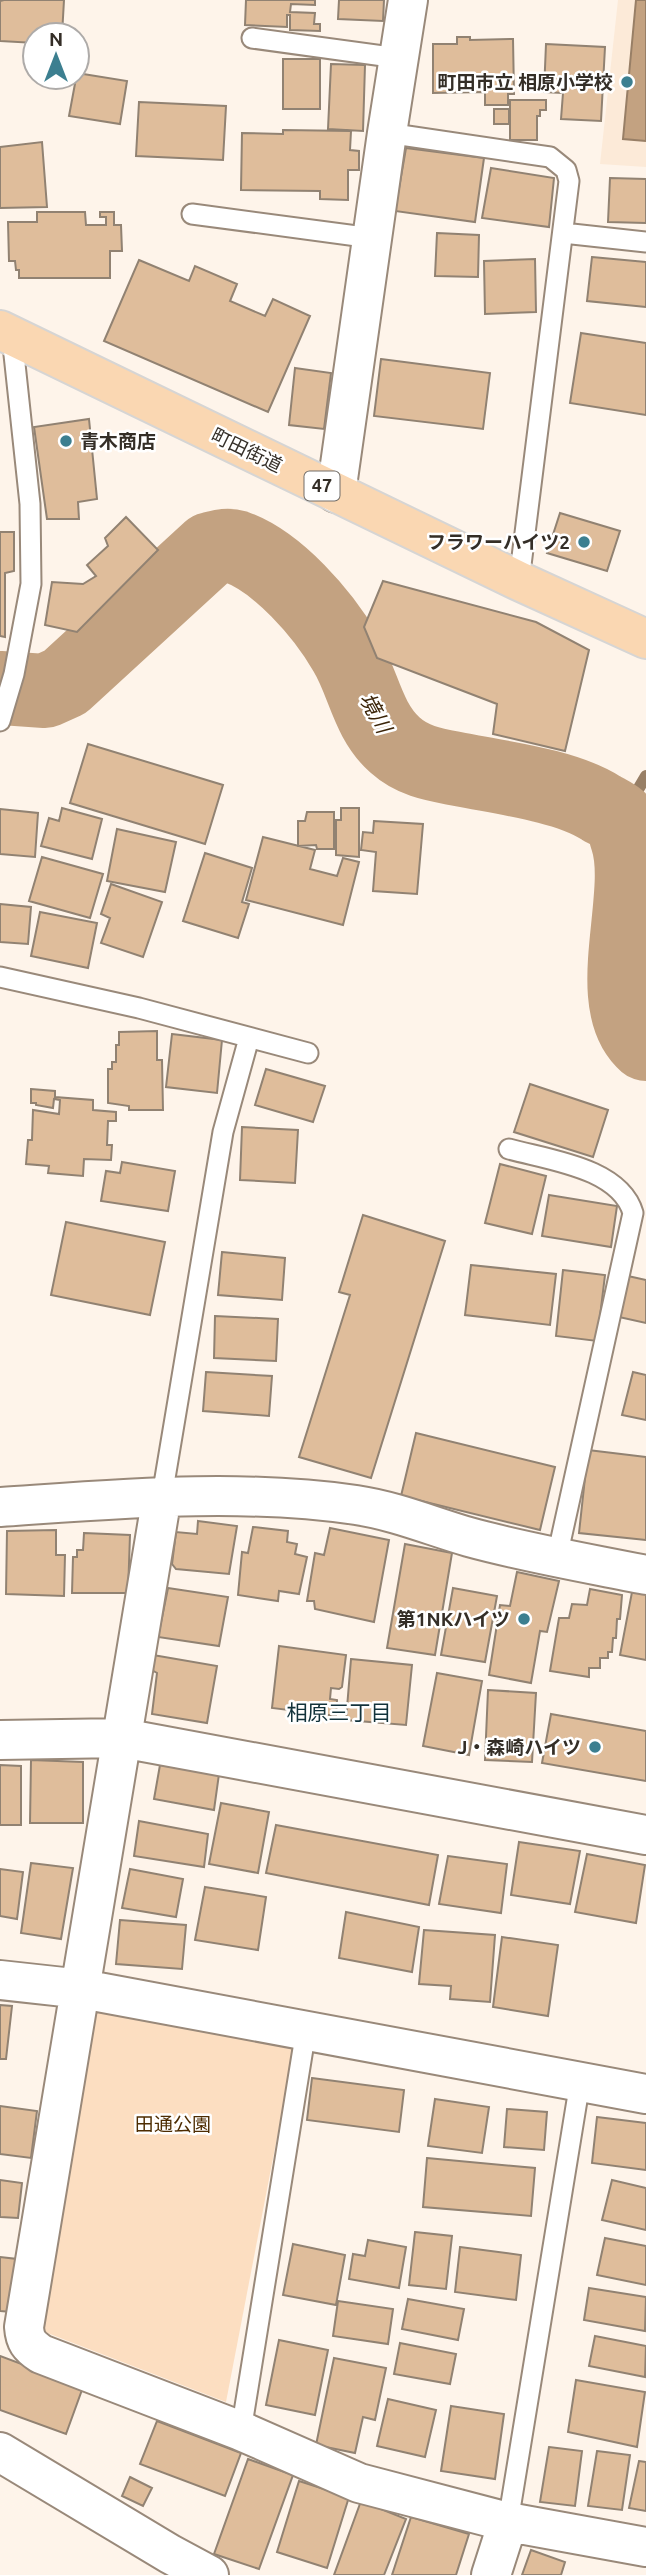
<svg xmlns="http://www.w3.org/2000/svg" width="646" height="2575" font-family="Ubuntu,'Noto Sans JP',sans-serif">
<rect width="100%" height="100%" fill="#fef4ea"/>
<path fill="#fcead8" d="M618,0H646V167L600,164Z"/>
<path fill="#fcdec1" d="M87,2004L296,2039L226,2402L37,2329Z"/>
<path fill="#c3a281" stroke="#987f66" stroke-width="2" d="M636,0H646V141L623,139Z"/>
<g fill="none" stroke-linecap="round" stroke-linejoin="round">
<path stroke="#987f66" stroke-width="12" d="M620,820L646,776"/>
<path stroke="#c3a281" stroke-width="74" d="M0,688L45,691L65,682L210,549C219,547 226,544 236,547C278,562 323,614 345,652C364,683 367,720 395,745C415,763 438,765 463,770C504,778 567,786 601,808C606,811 615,815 619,819C623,823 625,833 627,839C646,895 599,1003 646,1044"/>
</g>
<path fill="#dfbd9b" stroke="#918272" stroke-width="2" d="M4,0H64L62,35H35V43L0,41V1Z
M246,0H315V5L291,4L290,12L315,13L314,24H320V31L290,30V15H287V27L245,25Z
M339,0H384L383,21L338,19Z
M457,37H470V40L513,39L514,94H508V105H485V92L433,93V44H457Z
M546,44L605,47L601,121L561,119L563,93L544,92Z
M283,59H320V109H283Z
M331,64L365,65L363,131L328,129Z
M77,73L127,81L120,124L69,116Z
M510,100H546V110H540V116H537V140H510Z
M139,102L226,106L223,160L136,156Z
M494,109H509V124H494Z
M283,130L351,131L350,150L359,151V170H348V200L320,199V191L241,190L242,133L283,134Z
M42,142L47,207L0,208V147Z
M406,148L484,158L475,222L395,211Z
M491,168L554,178L549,227L482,218Z
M610,178L646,179V223L608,222Z
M37,212H85L86,225H106V217H100V212H114V225H121L122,251H110V278H19V270H16L15,261H9L8,222H37Z
M437,233L479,235L478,277L435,276Z
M592,257L646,262V307L587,301Z
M535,259L536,312L485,314L484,261Z
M139,260L189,281L195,266L237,284L230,301L265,316L273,299L310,316L268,412L104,341Z
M581,333L646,343V415L570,403Z
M381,359L490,373L483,429L374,416Z
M295,368L331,373L324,429L289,425Z
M89,419L97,499L78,502L79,519H47L34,427Z
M560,513L620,531L607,571L547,553Z
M126,517L158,550L77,632L45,625L52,582L83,584L96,576L87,565L108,546L105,538Z
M0,532H14V571L5,573V637L0,636Z
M383,581L536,622L589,650L565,751L493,734L497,704L377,658L364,627Z
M88,744L223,785L205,844L70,803Z
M62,808L102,819L92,859L41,846L49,818L59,821Z
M341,808H359V857L336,855V820H341Z
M0,809L38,813L35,857L0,854Z
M307,812H334V849H317L316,845L298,846V821H305Z
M374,821L423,824L417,894L373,891L376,852L361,850L363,832L373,833Z
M117,829L176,842L165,892L107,881Z
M263,837L315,850L310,869L337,876L343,858L359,862L343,925L246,900Z
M205,853L252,868L242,902L249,904L238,938L183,921Z
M42,857L103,874L90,918L29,901Z
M111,884L162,902L143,957L101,943L110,918L101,914Z
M0,904L31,907L28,944L0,942Z
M40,912L97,923L88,968L31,956Z
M157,1031V1060H162L163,1110H129V1106L108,1103V1069H112V1062H116V1045H119V1032Z
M172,1034L222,1040L217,1093L166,1087Z
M266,1069L325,1086L313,1122L255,1105Z
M530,1084L608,1110L593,1157L514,1132Z
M31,1089L55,1091V1097L93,1100V1110L116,1112V1121H108L107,1145H112L111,1160L84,1159L83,1176L48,1173L49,1166L26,1164L28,1140H32L33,1110L59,1114L60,1100L54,1099L53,1108L36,1105V1103H31Z
M242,1127L298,1130L295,1183L240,1180Z
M122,1162L175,1171L168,1211L101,1201L106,1171L120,1173Z
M500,1164L546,1176L532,1234L485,1223Z
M549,1195L617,1206L611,1247L542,1236Z
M363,1215L445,1241L371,1478L299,1457L350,1295L339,1292Z
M66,1222L165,1242L150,1315L51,1295Z
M222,1252L285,1258L282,1300L218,1295Z
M471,1265L556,1274L550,1325L465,1315Z
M563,1270L605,1275L597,1341L556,1336Z
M628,1276L646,1280V1323L619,1317Z
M215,1316L278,1319L276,1361L214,1358Z
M206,1372L272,1376L269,1416L203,1411Z
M633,1372L646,1375V1420L622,1415Z
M416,1433L555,1467L540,1530L401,1496Z
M588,1450L646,1457V1540L579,1533Z
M198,1521L237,1526L229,1574L176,1569L172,1564L176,1532L197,1534Z
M253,1527L288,1531L287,1542L297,1544L295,1554L307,1557L299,1594L279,1591L278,1601L238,1595L242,1552L248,1553Z
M330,1528L389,1540L374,1622L315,1609L314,1601H307L315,1553L324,1555Z
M56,1530V1555H65L64,1596L6,1594L7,1531Z
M84,1533L130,1535L128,1593H72L73,1557H77V1550H83Z
M405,1544L452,1553L435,1655L387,1648Z
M517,1572L559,1581L547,1632L540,1631L531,1683L489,1675L500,1605L510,1606Z
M168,1588L228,1597L219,1646L158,1637Z
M453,1588L497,1596L485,1662L441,1655Z
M590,1589L622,1595L620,1619H617L616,1638H613L612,1652H608V1658H600V1668H589V1677L550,1671L559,1618H569L572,1604L587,1605Z
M632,1592L646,1594V1660L620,1655Z
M279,1646L346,1655L342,1687L339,1689L331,1688L330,1699L337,1700L336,1716L272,1708Z
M153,1655L217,1666L207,1723L152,1714L157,1673L150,1669Z
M351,1659L412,1665L406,1725L346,1720Z
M437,1673L482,1681L469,1755L423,1746Z
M488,1690L536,1693L532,1762L485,1760Z
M551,1714L646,1731V1781L542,1763Z
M31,1760L83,1762V1823H30Z
M0,1765L21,1766V1825H0Z
M160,1765L219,1774L214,1810L154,1799Z
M221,1803L269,1812L258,1873L209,1864Z
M139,1821L208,1834L204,1867L134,1856Z
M276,1825L438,1855L429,1905L266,1873Z
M519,1842L580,1851L570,1904L511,1895Z
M587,1854L645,1865L636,1923L575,1912Z
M448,1856L507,1864L501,1913L439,1904Z
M31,1863L73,1868L61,1939L21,1933Z
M0,1869L23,1872L17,1919L0,1916Z
M130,1869L183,1879L176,1917L122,1908Z
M205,1887L266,1897L258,1950L195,1940Z
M346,1912L419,1927L412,1972L339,1958Z
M120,1920L186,1925L182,1969L116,1964Z
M424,1930L495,1935L490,2002L450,1999L451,1986L419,1984Z
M502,1937L558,1945L548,2016L493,2007Z
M0,2005L12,2006L6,2059H0Z
M312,2078L404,2090L399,2132L307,2120Z
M435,2099L489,2107L482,2153L428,2146Z
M0,2106L37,2111L31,2158L0,2154Z
M507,2109L547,2112L544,2150L504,2147Z
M597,2117L646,2123V2170L592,2163Z
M427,2158L535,2168L531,2216L423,2207Z
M0,2180L22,2183L18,2218L0,2217Z
M612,2180L646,2188V2230L602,2220Z
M415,2232L452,2236L446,2289L409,2285Z
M605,2238L646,2246V2285L597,2275Z
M368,2240L406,2247L399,2288L349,2279L353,2254L365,2256Z
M293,2244L345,2255L336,2305L283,2295Z
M460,2247L521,2255L516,2300L455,2292Z
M0,2257L17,2259L11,2312L0,2311Z
M589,2288L646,2297L645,2331L584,2320Z
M408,2299L464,2309L458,2340L402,2329Z
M338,2301L393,2309L388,2344L333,2336Z
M595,2336L646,2346L645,2377L589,2366Z
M279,2340L328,2350L315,2415L266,2405Z
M400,2343L456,2354L450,2384L394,2374Z
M0,2356L83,2387L66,2434L0,2410Z
M334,2358L386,2368L375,2420L363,2417L355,2453L316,2445Z
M576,2380L645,2392L637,2447L568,2432Z
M388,2399L436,2410L425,2457L377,2446Z
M451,2406L504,2414L495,2479L441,2471Z
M157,2421L241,2453L225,2496L140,2464Z
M549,2447L582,2451L575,2506L540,2502Z
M597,2451L630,2455L622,2510L588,2506Z
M248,2459L293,2475L259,2569L214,2554Z
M639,2461L646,2462V2511L629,2508Z
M130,2477L152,2488L143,2506L122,2496Z
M299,2481L349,2497L327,2568L277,2552Z
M361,2501L406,2519L384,2575H334Z
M411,2517L469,2534L456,2575H392Z
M531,2550L565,2562L561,2575H522Z"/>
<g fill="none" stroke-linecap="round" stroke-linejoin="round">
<defs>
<path id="lane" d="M252,38L398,58
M387,133L550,157L566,170L569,181L519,581
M192,214L372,238
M563,233L646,242
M0,721L14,674L31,584L30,504L12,336
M0,977L139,1008L308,1053
M509,1149C549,1160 620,1168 633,1213L557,1557
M162,1496L223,1132L249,1038
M241,2431L306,2030
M508,2522L580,2082"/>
<path id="street" d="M336,493L387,133L408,0
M162,1496L24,2327C25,2341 29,2346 41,2354L241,2431L359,2483L508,2522L646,2547
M0,1507C119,1499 238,1488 356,1505C396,1511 431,1526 469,1537C527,1553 587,1563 646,1575
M0,1740L122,1738L646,1835
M0,1980L82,1989L646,2094
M0,2452L170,2554L209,2575
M491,2575L508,2522"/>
<path id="primary" d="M0,330L519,581L646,639"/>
</defs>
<use href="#lane" stroke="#99897a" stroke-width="23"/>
<use href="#street" stroke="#99897a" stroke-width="42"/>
<use href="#primary" stroke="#d6d5d4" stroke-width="42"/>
<use href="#lane" stroke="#fff" stroke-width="19"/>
<use href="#street" stroke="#fff" stroke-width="38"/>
<use href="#primary" stroke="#fad7b2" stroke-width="38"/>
</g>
<g fill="#3c7f90" stroke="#fff" stroke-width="2.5">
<circle cx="627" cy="82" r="7"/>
<circle cx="66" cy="441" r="7"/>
<circle cx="584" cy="542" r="7"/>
<circle cx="524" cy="1619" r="7"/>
<circle cx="595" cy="1747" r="7"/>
</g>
<g text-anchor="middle" stroke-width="5" stroke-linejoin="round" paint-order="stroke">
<rect fill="#fff" stroke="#716d68" stroke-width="2" x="304.5" y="471.5" width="35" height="29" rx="5"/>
<g font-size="18" font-weight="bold" fill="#342e27">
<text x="322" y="492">47</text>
</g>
<g font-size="19" font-weight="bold" fill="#342e27" stroke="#fff" text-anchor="end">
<text x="613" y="89">町田市立 相原小学校</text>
<text x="80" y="448" text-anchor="start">青木商店</text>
<text x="570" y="549">フラワーハイツ2</text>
<text x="510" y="1626">第1NKハイツ</text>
<text x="581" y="1754">J・森崎ハイツ</text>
</g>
<g font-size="19" fill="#342e27" stroke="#fff">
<text transform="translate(247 450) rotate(26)" y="7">町田街道</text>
</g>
<g font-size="19" fill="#4d2c01" stroke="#fff">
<text x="173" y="2131">田通公園</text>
</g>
<g font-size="21" font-style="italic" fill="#3b2408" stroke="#fff">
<text transform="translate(375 713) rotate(61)" y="7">境川</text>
</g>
<g font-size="21" fill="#12323b" stroke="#fff">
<text x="339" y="1720">相原三丁目</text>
</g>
</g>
<g transform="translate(56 56)"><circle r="33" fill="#ffffff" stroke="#aeaba9" stroke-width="2"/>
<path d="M0-5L12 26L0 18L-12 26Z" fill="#3c7f90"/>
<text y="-10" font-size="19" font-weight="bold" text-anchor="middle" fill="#342e27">N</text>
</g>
</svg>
